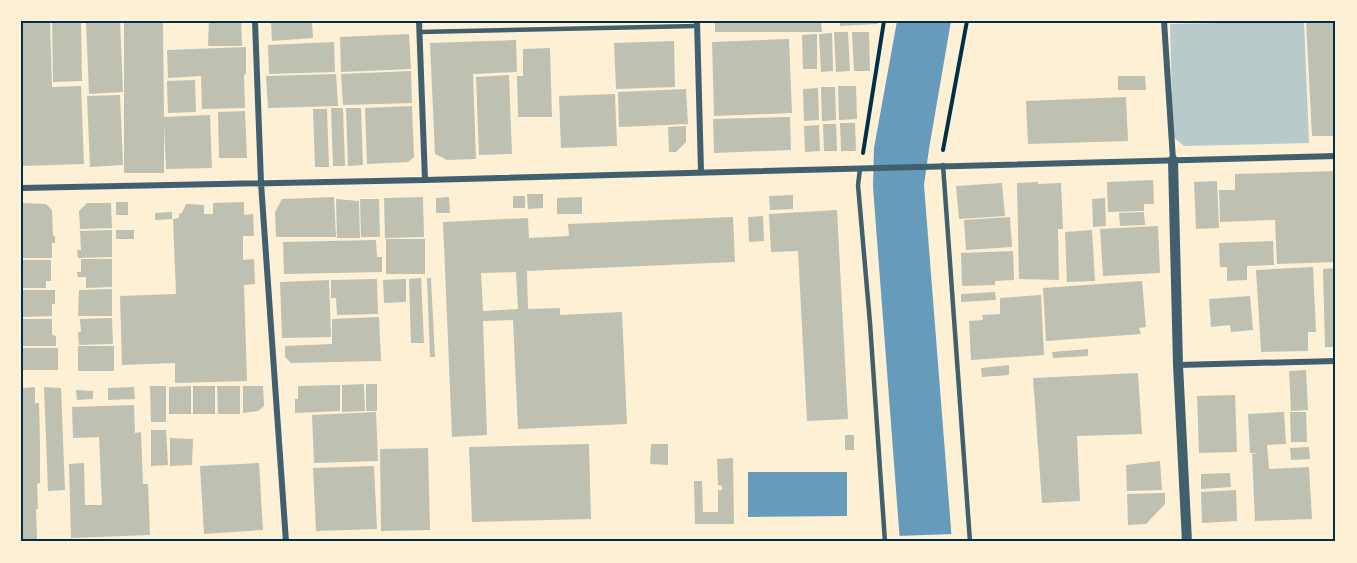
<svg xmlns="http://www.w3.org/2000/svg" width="1357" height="563" font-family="Commissioner,sans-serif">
<rect width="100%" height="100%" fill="#fdf0d5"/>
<path fill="#b9caca" d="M1304,21L1309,143L1184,146L1173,137L1170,24Z"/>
<path fill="#669bbc" d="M897,21H951L929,149L924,185L952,542H900L873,187L874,148Z
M748,472H847V516L748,517Z"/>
<path fill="#fdf0d5" d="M954,534L955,542H897L896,536Z"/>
<path fill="#bec0b2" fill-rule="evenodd" d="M21,21H50L52,87L81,86L84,164L22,166Z
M86,21H120L123,92L89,94Z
M209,21H241L242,46H208Z
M271,21H312L313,38L272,41Z
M715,21H821L822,32H715Z
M840,21H878V24L840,26Z
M1306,21H1336V136H1312Z
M52,22H81L82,81L53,82Z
M124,23H163L164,117L210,115L212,168L166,169L164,123V173H124Z
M834,32H848L850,71L836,72Z
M852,32H869L870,71H854Z
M832,33L833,71L821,72L819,34Z
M409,34L411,69L341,72L340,37Z
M817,34V69H803L802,35Z
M789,39L792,113L714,116L712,42Z
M516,40L517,72L473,74L476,159L447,160L435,154L430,43Z
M674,41L675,87L616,89L614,43Z
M334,42L335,72L269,74L268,45Z
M246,47V74L244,75L245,108L202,109L201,76L168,78L167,50Z
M550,48L552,117H518L517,76H523V49Z
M411,71L412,103L343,105L341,74Z
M336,74L338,106L268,108L266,76Z
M509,75L512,154L479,155L476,77Z
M1118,76H1145L1146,90H1118Z
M195,80L196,112L168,113L167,81Z
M838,86H856L857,119L839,120Z
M821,87H835L836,120L822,121Z
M818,88L819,120L804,121L803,89Z
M686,89L688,124L619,127L618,92Z
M615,94L617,146L561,148L559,96Z
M120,95L123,165L90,167L87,96Z
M1126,97L1128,141L1028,144L1026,101Z
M412,106L414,157L408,162L367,164L365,108Z
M331,108H343L345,166H333Z
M346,108H361L363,165L348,166Z
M313,109H327L329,167H315Z
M245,111L247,158H219L218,112Z
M790,117L791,150L714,153L713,119Z
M840,123H855L856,151H841Z
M823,124H836L837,151H824Z
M819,125L820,151L805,152L804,126Z
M686,126V142L676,152H669L668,127Z
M1336,171V262L1277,264L1275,220L1220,222L1219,190H1235V174Z
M1153,180L1154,204H1144V211L1108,212L1107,182Z
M1217,181L1219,228L1196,229L1194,182Z
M1038,182V184L1061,183L1063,229H1058L1059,280L1019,279L1017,183Z
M1002,183L1005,216L959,219L956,186Z
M527,194H543V208L528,209Z
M793,195V209L770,210L769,196Z
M513,196H525V208H513Z
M334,197L336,237H276L275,212L282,199Z
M423,197L424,237L385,238L384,198Z
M449,197L450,213H436V198Z
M582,197V214H557V198Z
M1105,198L1106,226L1093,227L1092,199Z
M336,199L359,201L360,238H337Z
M360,199H379L380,237H361Z
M116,202H128V215H116Z
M244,202V215L253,214L254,236H243V260L254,259L255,284L244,285L247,381L175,383V363L122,365L120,296L176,294L173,219L179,218V214L182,213L186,204L204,205V214H213V203Z
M21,203L46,204L52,210L53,236H55V243H52V258H21Z
M87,203H111L112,228L80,229L79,211Z
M837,210L848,419L807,421L798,251L771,252L769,214Z
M172,212V219L155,220V213Z
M1144,212L1145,225L1120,226L1119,213Z
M763,216L764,241L749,242L748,217Z
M733,217L735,262L527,271L528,309L560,308V315L622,312L627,424L518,429L513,320L483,321L487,435L452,437L443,222L528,218L529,238L569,236L568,224ZM516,272L518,309L483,311L481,273Z
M1010,217L1012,247L966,250L964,220Z
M1158,226L1160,273L1103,276L1100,229Z
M112,230V257L78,258L77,250H81L80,231Z
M116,230H134V239H116Z
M1092,230L1095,281L1067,282L1065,232Z
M386,239H425V274H386Z
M376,240L377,257H382V272L284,274L283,242Z
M1273,241L1274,265L1247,266V280L1227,281V267H1220L1219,243Z
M1013,251L1014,280L995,281V285L962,286L961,253Z
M81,259H112V287L86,288V277H78L77,272H81Z
M21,260H51V281H46V288H21Z
M1313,267L1316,332H1308V351L1261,352L1256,270Z
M1336,268V347H1325L1323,269Z
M421,278L424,343H411L409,279Z
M427,278H431L435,357H430Z
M377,279L378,314L337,315L336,298H331V280Z
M406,279V302L384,303L383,280Z
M329,280L331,337L282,338L280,282Z
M1142,281L1146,327L1139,328L1141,334L1046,341L1043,288Z
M112,289V316H78L79,290Z
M21,290H55V304H52V316L22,317Z
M995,292L996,300L961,302V294Z
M1041,295L1044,355L971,360L969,321L983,320L982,315L1000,314V298Z
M1250,296L1253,330L1231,332L1230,325L1211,327L1209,299Z
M379,317L381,361L291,363L285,357V346L332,344V319Z
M112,318L113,344L79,345L78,332H81L80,319Z
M22,319H52V335L56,336V346H21Z
M78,346H114V371H78Z
M23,348H58V370H23Z
M1088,349V356L1053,358L1052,352Z
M1009,365V375L982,377L981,368Z
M1306,370L1308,410L1291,411L1289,371Z
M1138,373L1142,434L1077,436L1080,501L1042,503L1033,378Z
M364,384L365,411L342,412V385Z
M366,384H377V411H366Z
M340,385V411L295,413V399H298V386Z
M150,386H166V422H151Z
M191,386V414H169V387Z
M193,386H215V414H193Z
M217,386H240V414H218Z
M243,386H263L264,406L258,411L243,413Z
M35,387V403H39L40,443V483L37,484L38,509H36L37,539L21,540V388Z
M44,387L61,388L65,490L48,491Z
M134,387L135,399L108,400V388Z
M76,390L93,391V399L77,400Z
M1235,395L1237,452L1199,453L1197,396Z
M134,405L135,433L141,432L143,484H148L150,535L71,538L69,464L84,463L85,505H102L99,437L73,438L72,407Z
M376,412L378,461L314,463L312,415Z
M1284,412L1286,444L1267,445L1269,469L1309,467L1312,519L1255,521L1252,454L1259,453H1250L1248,414Z
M1290,412H1306L1307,442H1291Z
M151,430H166L168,465L151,466Z
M845,435H854V450H845Z
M170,438L193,439L192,465L170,466Z
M589,444L591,519L472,522L469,447Z
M651,444H668V465L650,464Z
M1309,447L1310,459L1291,460L1290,448Z
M428,448L430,530L381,531L380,449Z
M733,458L734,524H695L694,481H702L703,512H718V490H722V486L718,485L717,459Z
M1160,461L1162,490L1127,491L1126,465Z
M259,463L263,530L204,534L200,466Z
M374,466L377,529L316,531L313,468Z
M1230,473L1231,487L1201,489V474Z
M1236,490L1237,521L1202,523L1201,492Z
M1165,493V504L1146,524L1128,525L1127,494Z"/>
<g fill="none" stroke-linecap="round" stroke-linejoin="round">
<path stroke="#003049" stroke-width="4" d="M943,150L967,21
M863,153L884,21"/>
<path stroke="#3f606c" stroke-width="4.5" d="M419,32L697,26
M943,165L970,542
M860,169L858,185L870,323L885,542"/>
<path stroke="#3f606c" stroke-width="6" d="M255,21L261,183L286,542
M419,21L425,180
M697,21L701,172
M1164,21L1173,160
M21,188L425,180L1336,156
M1178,365L1336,361"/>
<path stroke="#3f606c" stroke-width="10" d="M1173,160L1178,365L1187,542"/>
</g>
<rect width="1357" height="563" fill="none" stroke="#fdf0d5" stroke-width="45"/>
<rect x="22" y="22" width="1312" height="518" fill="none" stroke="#003049" stroke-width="2"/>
</svg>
